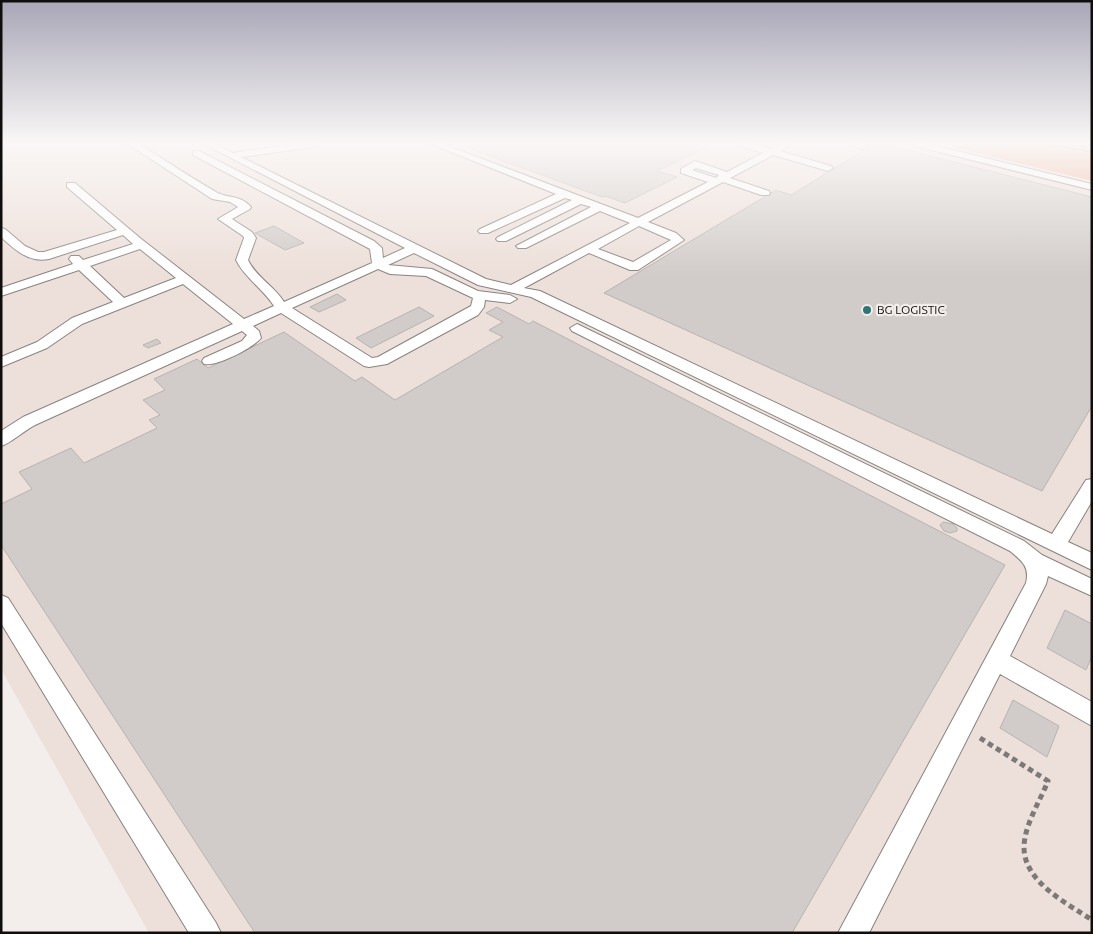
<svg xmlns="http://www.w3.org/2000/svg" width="1093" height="934" font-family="Ubuntu,sans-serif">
<rect width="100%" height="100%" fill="#f3edeb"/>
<path fill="#eddfd9" d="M1,144H952L948,147L1092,182V933H149L1,669Z"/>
<path fill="#edaa8e" d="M955,144H1056L1092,152V181L951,147Z"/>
<path fill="#d1ccc9" stroke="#b8b3b1" d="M457,144H713L657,171L677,177L625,203L605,196L602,197Z
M874,144H883L1092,197V406L1042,491L604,293L776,190L791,195Z
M274,226L304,243L285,250L255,233Z
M337,294L346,300L319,312L310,307Z
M419,307L434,316L371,348L356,338Z
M497,307L529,324L533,321L1005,565L792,933H255L1,545V504L32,489L19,472L71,448L84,463L157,428L149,420L160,415L143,400L165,390L154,379L197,359L208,368L284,332L355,381L362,377L395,400L503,337L489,330L503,322L486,313Z
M157,339L161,343L148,348L143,345Z
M943,522L953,524L957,528V531L950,533L944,531L940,525Z
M1065,610L1092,624V656L1086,670L1047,648Z
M1013,700L1059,726L1047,757L1000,728Z"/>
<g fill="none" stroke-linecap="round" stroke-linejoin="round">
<defs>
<path id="minor" d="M128,144H139C165,160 190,177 216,192C228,199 240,194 251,207L250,209L232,219L252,232L256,238L248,260C256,277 274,286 284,302L372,263L370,249L193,155V151H199L374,241L382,248L383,258L405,248L204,144H215L233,153L294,144H318L314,147L241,157L486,279L511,285L630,223L600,211L526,248H518L516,246L591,207L581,204L506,241H498L496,239L498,237L572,200L565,198L488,233H480L478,231L480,229L556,194L431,144H443L638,218L708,182L681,173V169L695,161L727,172L763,153L740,146L739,144H753L771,149L780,144H791L780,151L831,166L833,168L828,171L773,155L730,178L769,191L770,193L769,195H761L723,182L648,222L676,233L684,240L638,270H630L589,253L524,288L540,291L1052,534L1086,480L1092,479V501L1068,542L1092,553V570L531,297L478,285L414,253L388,265L432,269L478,291L510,295L517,299L510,303L485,300L484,307L478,315L387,364L369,367L364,366L281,313L253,326L259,331L261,338C253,348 216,367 204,364L202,361L204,358L242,341L247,335L242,331L35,425C25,430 11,443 1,446V431L23,417L233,324L183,284L82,324L47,348L1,367V357L37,342L72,318L113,302L79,270L1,296V288L73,264L69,259L71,256H79L83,260L133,244L123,235L49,259C29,263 15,250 1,237V228L5,229L25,246L38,252H44L117,230L67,187V183H75L140,238L244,319L274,306C263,289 245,278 236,260L244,238L243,236L218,219L238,207L230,202L212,199ZM696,168L719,175L716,178L692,170ZM639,226L671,240L633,262L598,249ZM140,249L176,278L124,298L90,266ZM378,269L390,274L426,276L473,298L471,306L378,357L372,358L292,308Z
M849,144H865L868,146L863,149Z
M913,144H928L1092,184V190L915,146Z
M577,324L1024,541L1042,555L1092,579V596L1048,576L1046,584L1010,656L1092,702V726L1000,674L869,933H838L1026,583C1030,567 1022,561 1010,551L572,331L570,328Z
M1,595L8,598L216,923L221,933H189L1,623Z"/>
</defs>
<use href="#minor" stroke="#888381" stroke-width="2"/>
<path stroke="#7d7978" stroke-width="2" stroke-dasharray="2.5 1" stroke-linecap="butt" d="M1051,144L1092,152"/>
<path stroke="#7d7978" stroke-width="5" stroke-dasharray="5.5 4" stroke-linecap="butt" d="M980,738L1048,781C1040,801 1025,824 1024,846C1023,882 1067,903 1092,920"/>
<use href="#minor" fill="#fff" fill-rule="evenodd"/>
<defs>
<path id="rail" d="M1073,144L1092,148"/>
</defs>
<use href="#rail" stroke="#8b8785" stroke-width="4"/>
<use href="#rail" stroke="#f3edeb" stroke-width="2.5" stroke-dasharray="7" stroke-linecap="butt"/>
</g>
<linearGradient id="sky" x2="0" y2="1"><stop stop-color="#a8a6b7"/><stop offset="0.52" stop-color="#faf7f6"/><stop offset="1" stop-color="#faf7f6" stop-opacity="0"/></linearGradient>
<rect width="1093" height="275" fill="url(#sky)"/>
<circle fill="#2d7675" stroke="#f3edeb" stroke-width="2" cx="867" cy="310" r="5"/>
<g text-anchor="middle" stroke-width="4.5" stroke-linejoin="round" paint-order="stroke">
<g font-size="12" fill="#100e0d" stroke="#f3edeb" text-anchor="start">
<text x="877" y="314">BG LOGISTIC</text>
</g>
</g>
<rect width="1093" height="934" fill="none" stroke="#100e0d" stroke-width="5"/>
</svg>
